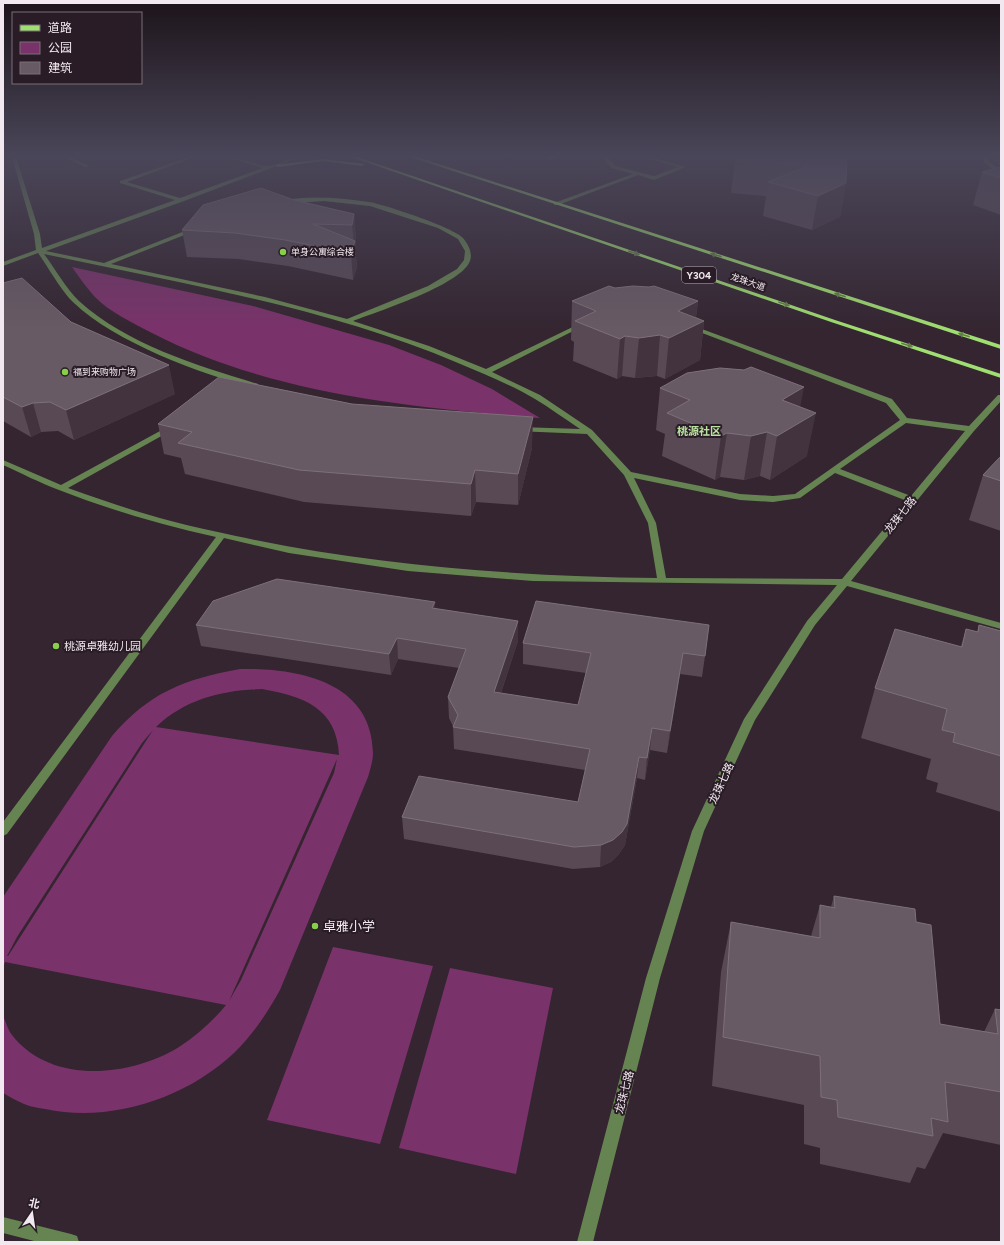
<svg xmlns="http://www.w3.org/2000/svg" width="1004" height="1245" font-family="Figtree,'Noto Sans SC',sans-serif">
<rect width="100%" height="100%" fill="#342530"/>
<path fill="#7a326a" fill-rule="evenodd" d="M72,267L253,306L389,345L441,365L492,389L540,418C409,407 271,394 152,333C133,323 109,312 94,296C86,287 79,277 72,267Z
M240,669C297,668 372,681 373,753C373,761 370,770 368,777L280,990C267,1013 253,1035 234,1053C185,1099 110,1123 45,1109C39,1108 31,1107 24,1104C17,1101 10,1097 3,1093V1016C6,1022 8,1030 12,1035C51,1085 130,1077 179,1047C197,1035 212,1022 226,1005L5,962L3,968V897L112,736C149,693 184,679 240,669ZM262,689C303,696 337,708 339,755L156,727C185,699 223,690 262,689ZM153,730L8,956H7L17,937L142,743ZM337,759L334,773L241,980L229,1001Z
M333,947L433,966L380,1144L267,1120Z
M450,968L553,988L516,1174L399,1148Z"/>
<g fill="none" stroke-linecap="round" stroke-linejoin="round">
<path fill="#668451" fill-rule="evenodd" d="M12,157H16L40,234L42,248L175,200L120,183V181L189,157H195L127,182L180,198L263,168L228,157C241,157 254,165 267,166C277,166 289,157 300,157L184,201L46,251L104,263L195,227L197,228V230L111,264L265,297L347,319L428,286L457,269L464,260L465,251L458,239L438,228L370,206L324,201L283,204L280,202L281,201C310,195 340,198 369,202C383,204 455,228 463,238C468,244 474,254 469,263C457,286 379,311 353,321L429,346L486,369L581,323H585V325L492,372L540,395L592,430L631,472L740,494L773,496L795,494L900,420L886,403L689,328L688,327L691,325L892,399L907,418L969,426L998,395H1001V401L974,431L851,581L1001,623V629L847,586L815,625L755,720L704,831L660,978L593,1242H577L646,978L692,831L744,719L807,621L837,585L533,581L408,571L289,553L224,538L7,834L3,836V822L216,537C162,525 110,510 59,490C40,483 21,473 3,465V460L61,485L171,425L175,427L174,429L68,488C102,500 136,512 171,521C193,527 215,531 236,536C377,566 514,576 657,578L648,523L624,475L587,434L516,431L515,429L519,427L580,429C565,419 550,408 535,399C511,385 484,374 458,363C326,307 183,284 44,254C54,267 67,290 79,301C128,345 196,365 258,384L259,386L255,388C200,374 115,342 74,303C62,292 48,267 38,253L3,266V262L36,250L34,234ZM906,423L965,431L911,496L840,469ZM835,473L907,501L842,579L666,578L656,523L634,478L740,500L773,502L800,498Z
M64,157H70L90,166L85,167Z
M542,157H559L551,160Z
M602,157H607L615,166L654,176L678,167L643,157H650L686,167L654,180L638,175L558,205H554V203L633,174L611,168Z
M983,157H987L988,160L1001,171V176L984,162Z
M3,1217L71,1234L77,1236L79,1242H38L3,1233Z"/>
<path fill="#9fde70" fill-rule="evenodd" d="M351,157H357L835,320L1001,374V378L831,322Z
M410,157H417L1001,345V349Z
M323,159L365,164L362,166L323,161L278,167L275,165Z"/>
</g>
<path fill="#584954" d="M847,157L846,183L840,217L812,230L763,216L766,196L731,193L735,160Z
M993,157H1001V165L992,161Z
M1001,167V215L973,205L982,172Z
M294,200L354,214L356,240L355,246L357,267L353,280L288,266L239,259L187,257L182,230Z
M3,283L71,322L175,394L74,440L58,431L41,432L31,437L3,421Z
M615,288L698,301L696,317L704,321L700,360L665,379L657,376L635,378L622,376L617,379L573,361L574,342L571,340L572,301Z
M660,388L800,407L807,456L770,480L760,476L744,480L720,477L715,480L662,456L665,434L656,430Z
M158,424L532,448L518,505L476,502L471,516L304,502L185,474L181,458L164,454Z
M1001,456V531L969,520L983,475Z
M536,601L705,656L702,677L680,674L667,753L650,750L645,780L637,778L625,845L619,854L611,862L600,867L573,869L404,839L402,817L578,802L585,770L454,749L453,726L449,718L448,697L459,668L398,659L391,675L201,646L196,625L435,609L518,621V641L501,693L578,705L586,673L523,664V643Z
M979,625L1001,631V812L936,792L938,783L926,779L931,759L861,738L875,688L961,646L966,629L977,632Z
M834,896L916,922L940,1024L984,1032L995,1009L1001,1010V1145L943,1133L925,1169L917,1167L910,1183L820,1164V1148L804,1144V1105L712,1086L721,972L731,922L811,936L820,905L831,907Z"/>
<path fill="#42333e" d="M846,183L840,217L812,230L818,196Z
M354,214L356,240L355,246L357,267L353,280L351,253L354,244L352,225Z
M698,301L695,325L704,321L700,360L665,379L669,338L678,311Z
M660,335L657,376L635,378L639,338Z
M625,336L622,376L617,379L620,339Z
M169,365L175,394L74,440L66,410Z
M804,387L797,424L816,413L807,456L770,480L777,436L782,400Z
M33,403L41,432L31,437L22,407Z
M533,417L532,448L518,505V474Z
M767,432L760,476L744,480L751,436Z
M727,433L720,477L715,480L721,436Z
M475,470L476,502L471,516V484Z
M435,602L436,622L432,608Z
M518,621V641L494,713V692Z
M397,638L398,659L391,675L389,654Z
M683,653L680,674L667,753L670,731Z
M652,728L650,750L645,780L647,758Z
M639,757L637,778L625,845L619,854L611,862L600,867L601,845Z"/>
<path fill="#685a64" stroke="#7e707a" d="M737,157H847L846,183L818,196L768,182L808,166L735,160Z
M1001,167V178L982,172Z
M261,188L294,200L354,214L352,225L313,224L355,241L351,253L285,240L235,233L182,230L203,205Z
M22,278L71,322L169,365L66,410L50,402L33,403L22,407L3,397V283Z
M609,286L615,288L633,286L649,287L654,286L698,301L678,311L704,321L669,338L660,335L639,338L625,336L620,339L575,321L596,311L572,301Z
M751,367L804,387L782,400L816,413L777,436L767,432L751,436L727,433L721,436L667,413L690,400L660,388L687,373L720,368L744,370Z
M219,377L352,404L533,417L518,474L475,470L471,484L299,470L178,443L192,432L158,424Z
M1001,456V481L983,475Z
M277,579L435,602L432,608L518,621L494,692L578,705L591,653L523,643L536,601L709,625L705,656L683,653L670,731L652,728L647,758L639,757L627,824L622,832L613,840L601,845L574,847L402,817L419,776L578,802L590,749L453,727L458,715L448,697L466,649L397,638L389,654L196,625L213,601Z
M979,625L1001,631V756L953,742L955,733L942,730L947,709L875,688L895,629L962,647L966,629L978,632Z
M834,896L915,909L916,922L931,925L940,1024L998,1034L995,1009L1001,1010V1092L945,1082L948,1122L931,1118L933,1136L838,1117L837,1100L821,1097L820,1056L723,1037L731,922L820,938V905L835,908Z"/>
<defs><path id="oneway-solid" d="M-6-.8H1V-3.2L6.5 0L1 3.2V.8H-6Z"/></defs>
<g fill="#647d4b">
<use href="#oneway-solid" transform="translate(634 253) rotate(19)"/>
<use href="#oneway-solid" transform="translate(716 255) rotate(-162)"/>
<use href="#oneway-solid" transform="translate(840 295) rotate(-162)"/>
<use href="#oneway-solid" transform="translate(784 304) rotate(19)"/>
<use href="#oneway-solid" transform="translate(964 335) rotate(-162)"/>
<use href="#oneway-solid" transform="translate(907 345) rotate(18)"/>
</g>
<linearGradient id="sky" x2="0" y2="1"><stop stop-color="#1d141a"/><stop offset="0.47" stop-color="#4a4659"/><stop offset="1" stop-color="#4a4659" stop-opacity="0"/></linearGradient>
<rect width="1004" height="331" fill="url(#sky)"/>
<g fill="#87cf4a" stroke="#291c26" stroke-width="1.5">
<circle cx="283" cy="252" r="4"/>
<circle cx="65" cy="372" r="4"/>
<circle cx="56" cy="646" r="4"/>
<circle cx="315" cy="926" r="4"/>
</g>
<g text-anchor="middle" stroke-width="4" stroke-linejoin="round" paint-order="stroke">
<g font-size="9" fill="#f2e8ef" stroke="#291c26" text-anchor="start">
<text x="291" y="255">单身公寓综合楼</text>
<text x="73" y="375">福到来购物广场</text>
</g>
<g font-size="9" fill="#f2e8ef" stroke="#291c26">
<text transform="translate(748 282) rotate(19)" y="3">龙珠大道</text>
</g>
<rect fill="#291c26" stroke="#b6abb3" stroke-width="1" x="682" y="267" width="34" height="16" rx="3"/>
<g font-size="10" font-weight="bold" fill="#f2e8ef">
<text x="699" y="279">Y304</text>
</g>
<g font-size="11" font-weight="bold" fill="#bae39f" stroke="#291c26">
<text x="699" y="435">桃源社区</text>
</g>
<g font-size="11" fill="#f2e8ef" stroke="#291c26">
<text transform="translate(900 515) rotate(-51)" y="4">龙珠七路</text>
<text transform="translate(721 783) rotate(-65)" y="4">龙珠七路</text>
<text transform="translate(624 1092) rotate(-75)" y="4">龙珠七路</text>
</g>
<g font-size="11" fill="#f2e8ef" stroke="#291c26" text-anchor="start">
<text x="64" y="650">桃源卓雅幼儿园</text>
</g>
<g font-size="13" fill="#f2e8ef" stroke="#291c26" text-anchor="start">
<text x="323" y="931">卓雅小学</text>
</g>
</g>
<rect width="1004" height="1245" fill="none" stroke="#f2e8ef" stroke-width="8"/>
<rect x="12" y="12" width="130" height="72" fill="#291c26" stroke="#796e76"/>
<rect x="20" y="25" width="20" height="6" fill="#9fde70" stroke="#796e76"/>
<text x="48" y="32" font-size="12" fill="#f2e8ef">道路</text>
<rect x="20" y="42" width="20" height="12" fill="#7a326a" stroke="#796e76"/>
<text x="48" y="52" font-size="12" fill="#f2e8ef">公园</text>
<rect x="20" y="62" width="20" height="12" fill="#685a64" stroke="#796e76"/>
<text x="48" y="72" font-size="12" fill="#f2e8ef">建筑</text>
<g transform="translate(32 1213) rotate(13)" stroke="#291c26" stroke-width="3" paint-order="stroke">
<path d="M0-3L7 15L0 10L-7 15Z" fill="#f2e8ef"/>
<text y="-6" font-size="11" font-weight="bold" text-anchor="middle" fill="#f2e8ef">北</text>
</g>
</svg>
